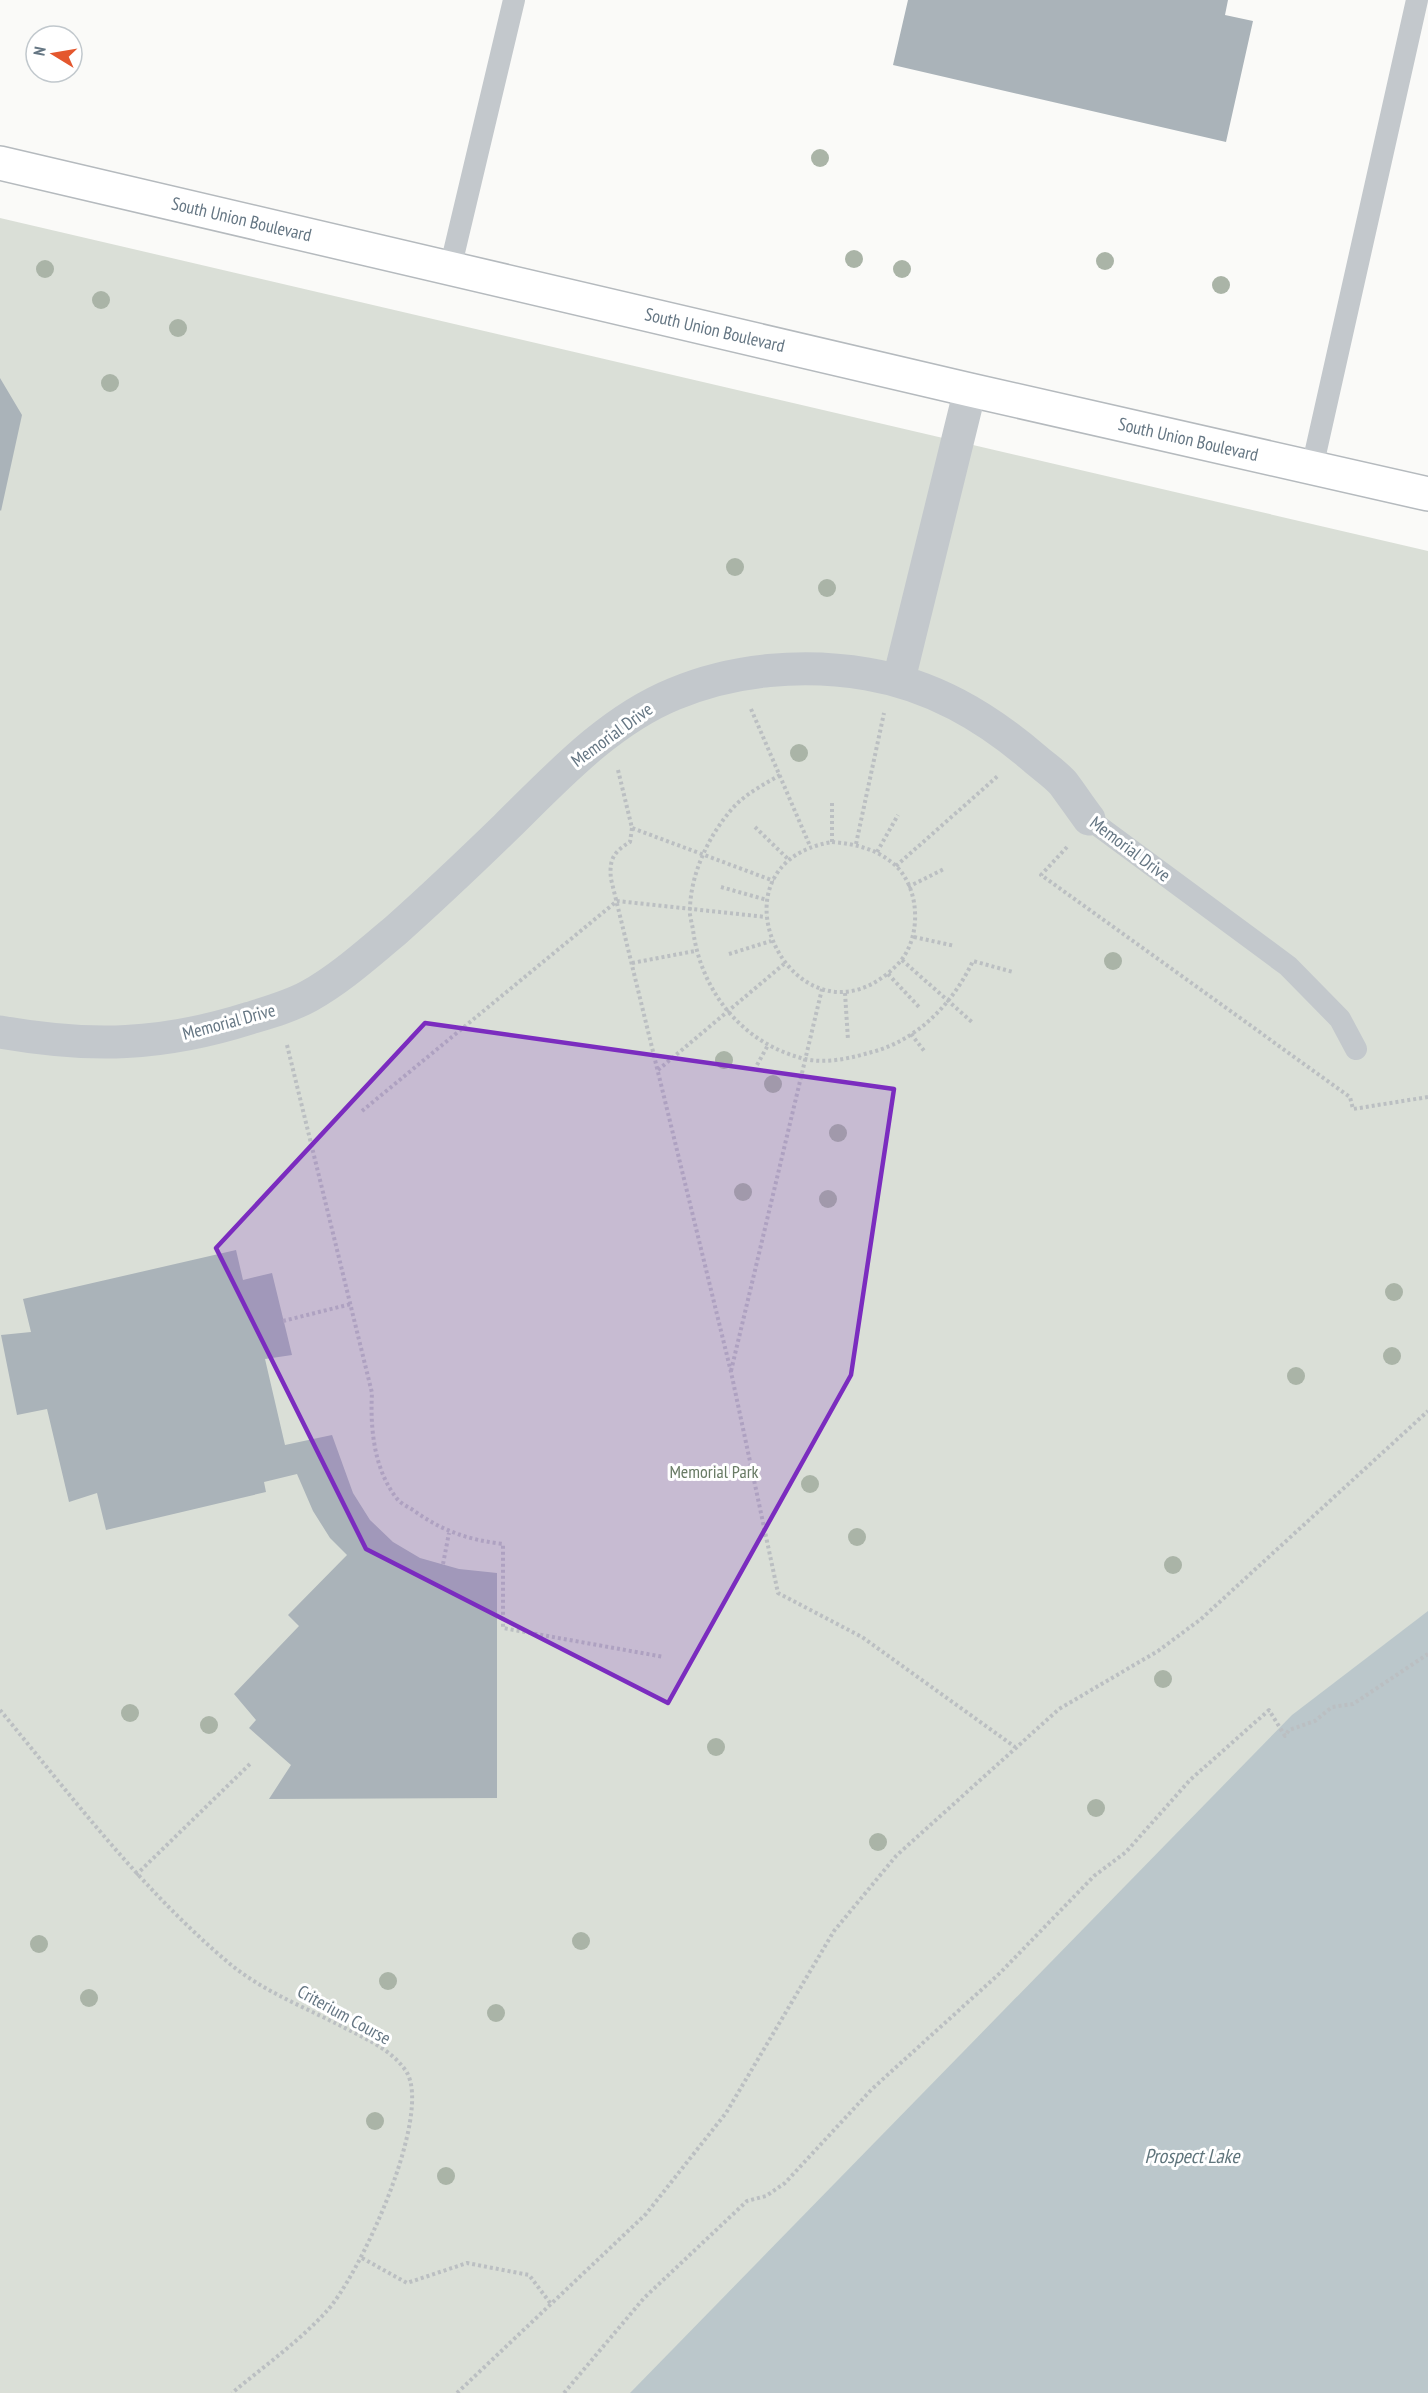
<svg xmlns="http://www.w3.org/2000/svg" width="1428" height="2393" font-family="'PT Sans Narrow',sans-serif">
<rect width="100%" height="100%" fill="#fafaf8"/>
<path fill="#dadfd7" d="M0,218L1428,551V2393H0Z"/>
<path fill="#bbc7cb" d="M1428,1611V2393H630L1292,1715Z"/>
<path fill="#aab3b9" d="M908,0H1228L1225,15L1253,21L1226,142L893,65Z
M0,378L22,415L1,511L0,510Z
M236,1250L243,1280L272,1273L292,1355L265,1359L285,1445L332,1435L353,1493L370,1520L393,1542L420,1558L459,1569L497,1573V1798L269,1799L291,1765L249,1728L256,1720L234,1694L299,1626L288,1615L347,1555L330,1538L313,1511L297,1474L264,1482L266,1492L106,1530L97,1493L69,1502L47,1409L17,1415L1,1335L31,1332L23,1299Z"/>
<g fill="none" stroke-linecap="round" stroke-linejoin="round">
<defs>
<g id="primary">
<path id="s1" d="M0,163L970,390L1428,494"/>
</g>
</defs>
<use href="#primary" stroke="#b5babe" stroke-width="36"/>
<path stroke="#bbbfc2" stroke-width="4" stroke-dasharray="3 3" stroke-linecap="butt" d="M751,709L810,846
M618,770L632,828L774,881
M780,775C763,785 745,794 732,809C709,835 691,873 690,908C689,915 692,923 693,930C701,992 743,1044 805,1059C827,1064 851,1058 872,1052C918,1040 953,1003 973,961L1013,972
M832,803V842
M755,827L788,859
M632,828L630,842C613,852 609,860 611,879L731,1372L778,1593L862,1637L1015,1747
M832,842C856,844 877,849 895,865C921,889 922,940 897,965C799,1063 696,865 832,842Z
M856,844L884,713
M1067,847L1041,875L1350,1097L1353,1109L1428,1097
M877,852L898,815
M896,866L999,775
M721,887L767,900
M908,887L944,869
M914,937L955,946
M729,954L771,941
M902,960L972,1022
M632,963L695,951
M888,974L919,1007
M845,993L848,1040
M911,1034L925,1052
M287,1045L372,1393C370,1428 374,1471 398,1500C402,1504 408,1507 413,1510C442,1531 469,1540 503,1544V1628L664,1657
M757,1065L768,1045
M658,1070L784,964
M362,1111L617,901L766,917
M283,1321L351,1304
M731,1371L822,989
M443,1564L449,1533
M0,1710C73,1798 142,1890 230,1964C263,1991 304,2007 341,2026C364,2038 391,2049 406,2071C434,2114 359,2278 325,2313C297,2343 263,2367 232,2393
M136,1875L252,1762
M362,2258L407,2283L467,2263L529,2275L551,2304
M457,2393L646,2214L726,2113L834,1931L896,1856L1059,1709L1158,1651L1201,1619L1428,1411
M564,2393L644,2298L747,2201L766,2196L785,2183L872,2089L1000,1973L1094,1876L1126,1852L1190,1780L1269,1710L1285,1736L1289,1730L1315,1721L1332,1707L1353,1704L1428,1654"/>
<path stroke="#c3c8cc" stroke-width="22" d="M450,269L514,0
M1312,468L1417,0
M1089,819L1288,966L1340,1019L1356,1049"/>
<path stroke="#c3c8cc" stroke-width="33" d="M899,679L970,390
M0,1032C91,1048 162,1046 250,1018C270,1012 291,1006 309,996C341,978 367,954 395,931C433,897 470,862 506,827C556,778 608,721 674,694C733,669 804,663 867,674C932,685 985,716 1034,758C1043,766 1055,774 1063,783C1072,795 1080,807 1089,819"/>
<use href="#primary" stroke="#fff" stroke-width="33"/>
</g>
<g fill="#aab4a7">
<circle cx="820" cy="158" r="9"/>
<circle cx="854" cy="259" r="9"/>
<circle cx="1105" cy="261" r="9"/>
<circle cx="45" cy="269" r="9"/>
<circle cx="902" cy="269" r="9"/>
<circle cx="1221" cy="285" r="9"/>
<circle cx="101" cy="300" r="9"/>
<circle cx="178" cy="328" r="9"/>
<circle cx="110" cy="383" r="9"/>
<circle cx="735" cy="567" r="9"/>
<circle cx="827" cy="588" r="9"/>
<circle cx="799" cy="753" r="9"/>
<circle cx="1113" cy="961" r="9"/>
<circle cx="724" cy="1060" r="9"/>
<circle cx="773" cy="1084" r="9"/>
<circle cx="838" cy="1133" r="9"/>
<circle cx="743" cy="1192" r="9"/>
<circle cx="828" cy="1199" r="9"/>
<circle cx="1394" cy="1292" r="9"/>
<circle cx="1392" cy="1356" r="9"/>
<circle cx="1296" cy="1376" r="9"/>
<circle cx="810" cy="1484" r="9"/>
<circle cx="857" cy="1537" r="9"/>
<circle cx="1173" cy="1565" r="9"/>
<circle cx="1163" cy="1679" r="9"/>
<circle cx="130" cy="1713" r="9"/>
<circle cx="209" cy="1725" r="9"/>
<circle cx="716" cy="1747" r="9"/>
<circle cx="1096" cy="1808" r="9"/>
<circle cx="878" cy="1842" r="9"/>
<circle cx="581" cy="1941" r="9"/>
<circle cx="39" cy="1944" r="9"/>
<circle cx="388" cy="1981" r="9"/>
<circle cx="89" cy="1998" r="9"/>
<circle cx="496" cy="2013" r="9"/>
<circle cx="375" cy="2121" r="9"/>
<circle cx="446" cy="2176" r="9"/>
</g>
<path fill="#7b2cbf" fill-opacity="0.2" stroke="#7b2cbf" stroke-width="4.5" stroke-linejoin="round" d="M425,1023L894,1089L851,1375L668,1703L366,1549L216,1248Z"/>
<g text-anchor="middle" stroke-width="6" stroke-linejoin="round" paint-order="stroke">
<g font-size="18" fill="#657683" stroke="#fff">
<text dy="6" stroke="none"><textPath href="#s1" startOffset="248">South Union Boulevard</textPath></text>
<text dy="6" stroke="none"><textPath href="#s1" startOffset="734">South Union Boulevard</textPath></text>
<text dy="6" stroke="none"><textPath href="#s1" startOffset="1220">South Union Boulevard</textPath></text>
<text transform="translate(612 735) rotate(-36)" y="6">Memorial Drive</text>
<text transform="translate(1130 849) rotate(37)" y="6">Memorial Drive</text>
<text transform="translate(229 1022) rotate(-15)" y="6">Memorial Drive</text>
<text transform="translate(344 2015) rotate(29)" y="6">Criterium Course</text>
</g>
<g font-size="18" fill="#687a64" stroke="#fff">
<text x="714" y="1478">Memorial Park</text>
</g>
<g font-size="20" font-style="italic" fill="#60757c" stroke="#fff">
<text x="1192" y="2163">Prospect Lake</text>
</g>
</g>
<g transform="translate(54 54) rotate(281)"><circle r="28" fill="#ffffff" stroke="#c1c8cd" stroke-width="1.5"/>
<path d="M0-4.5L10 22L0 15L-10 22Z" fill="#e4572e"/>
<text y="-9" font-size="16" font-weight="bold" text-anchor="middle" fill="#657683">N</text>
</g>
</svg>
